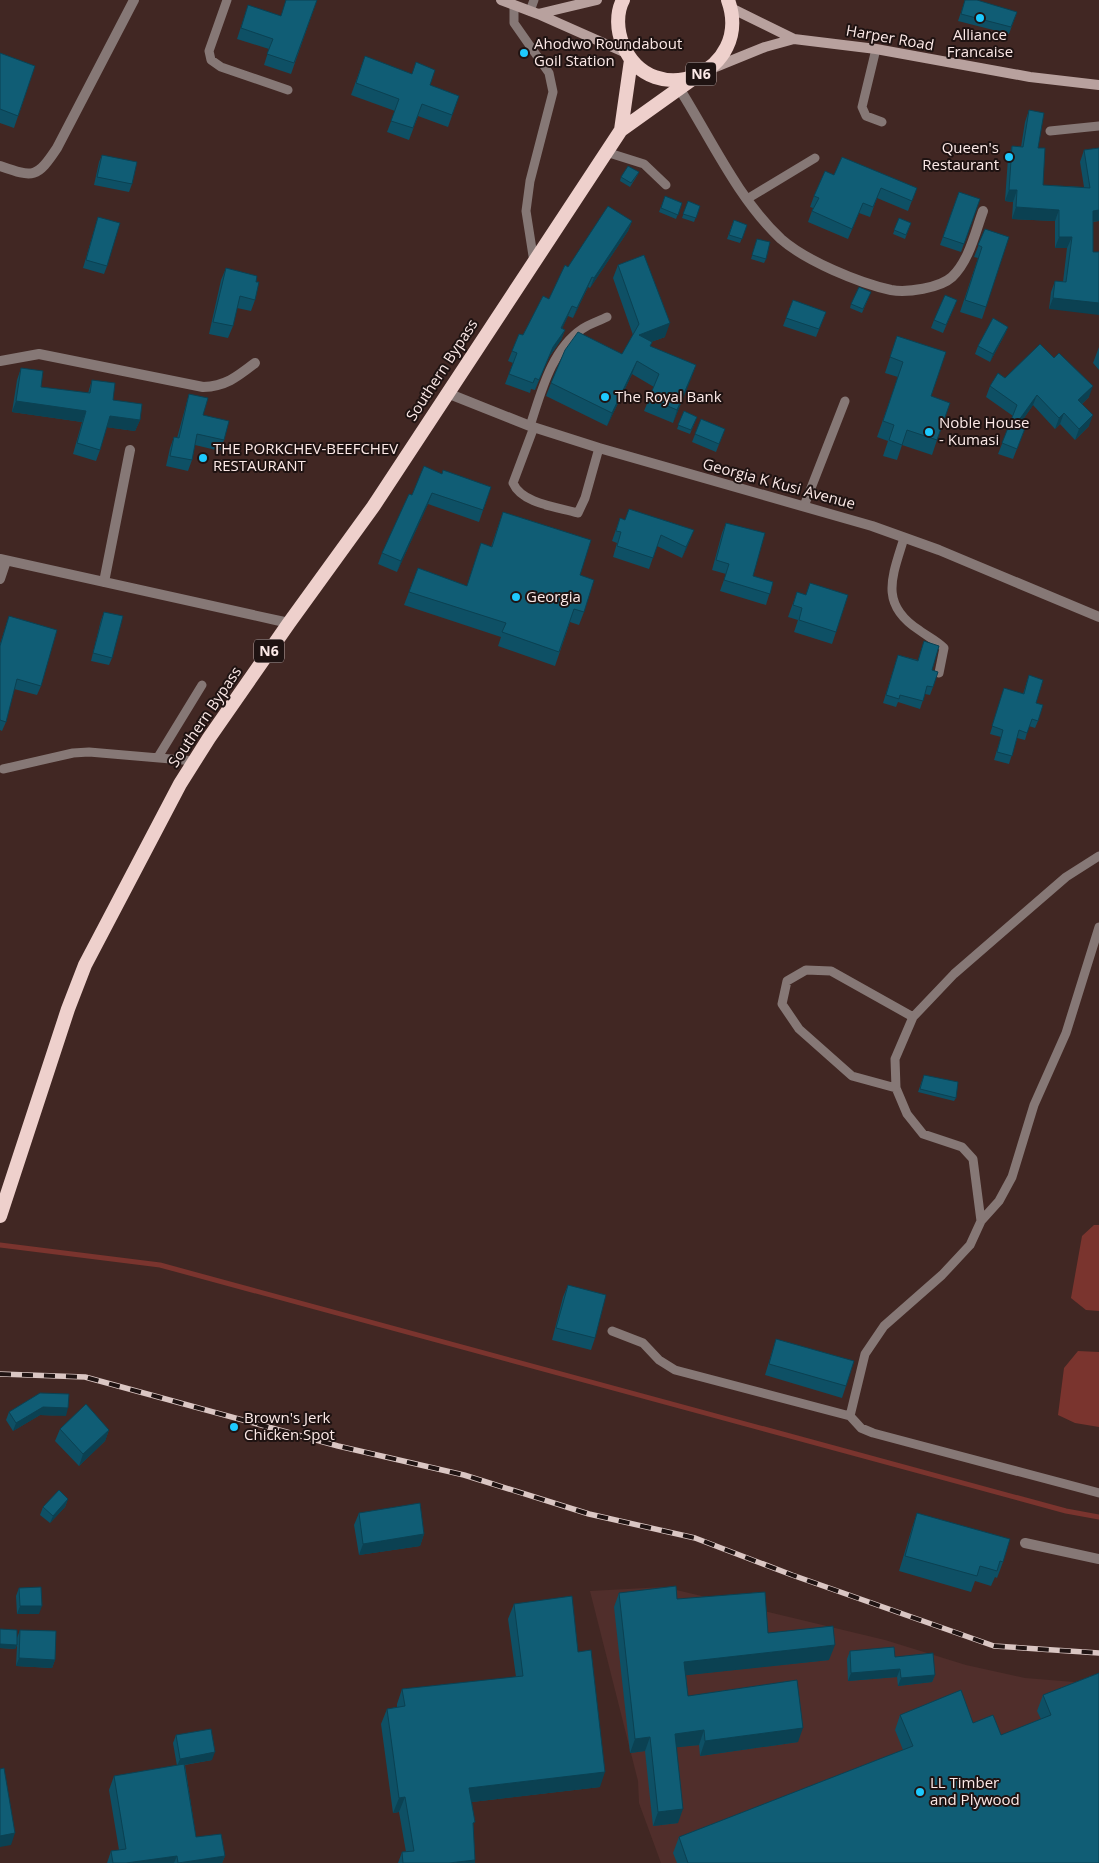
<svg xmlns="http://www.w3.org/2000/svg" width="1099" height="1863" font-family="'Open Sans',sans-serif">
<rect width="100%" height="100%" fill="#412723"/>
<path fill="#502e2b" d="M664,1587L885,1640L966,1665L1025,1678L1099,1684V1863H661L639,1803L638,1781L590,1591Z"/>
<path fill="#7a342e" d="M1094,1225H1099V1311L1086,1310L1071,1298L1082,1236Z
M1078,1351L1099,1352V1427L1075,1423L1058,1415L1064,1368Z"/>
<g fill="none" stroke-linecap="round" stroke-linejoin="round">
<path stroke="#7a342e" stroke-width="5" d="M0,1245L160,1265L1066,1511L1099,1517"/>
<path stroke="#867876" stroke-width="9" d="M227,0L209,51L211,60L221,67L288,90
M514,5V23L549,73L553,92L530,181L526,211L534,262
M530,11L534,0
M876,49L862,107L866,116L882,122
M1050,131L1099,126
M606,152L644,164L666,185
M747,199L815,158
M530,426C541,393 551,350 582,329C589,324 599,321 607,317
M534,427L513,483C522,504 558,507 578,513L585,498L599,448
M804,506L845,401
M904,538C892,577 879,604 919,630C928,637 936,640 944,648L939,673
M158,757L202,685
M3,769L73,753L89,752L194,761
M896,1088L852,1076L799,1029L782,1004L787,981L806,970L831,971L913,1017
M981,1221L973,1159L962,1147L923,1134L907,1114L896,1088L895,1059L913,1017L954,974L1066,877L1099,856
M612,1331L643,1343L659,1360L675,1370L850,1416L861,1428L873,1433L1099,1493
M850,1416L865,1354L884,1326L942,1275L970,1245L981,1221L999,1201L1012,1177L1034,1105L1066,1033L1099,927"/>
<path stroke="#867876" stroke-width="10" d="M679,88C710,137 738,199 781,239C806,261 859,283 891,290C907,293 940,288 952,277C969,261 975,233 983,211
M0,166C34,178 37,178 57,148L134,0
M0,361L39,354L203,387C226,386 237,377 255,363
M447,393L530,426L599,448L872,526L939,550L1099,617
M0,559L289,623
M0,579L6,561
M104,582L130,450
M1025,1543L1099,1559"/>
<path stroke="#b8a19e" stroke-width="10" d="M501,0L538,14L626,53
M731,8L794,39L876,49L1030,77L1099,85
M538,14L597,0
M713,68L765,47L794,39"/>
<path stroke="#eed0cc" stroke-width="14" d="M623,0C616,13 617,31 623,45C652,114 754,72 728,0
M621,130L631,60
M0,1216L68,1009L85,965L180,784L209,738L289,623L373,507L621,130L698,75"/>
<defs>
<path id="rail" d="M0,1374L85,1377L338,1446L464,1475L589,1514L695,1538L792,1575L994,1646L1099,1653"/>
</defs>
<use href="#rail" stroke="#dac6c3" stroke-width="5.5"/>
<use href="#rail" stroke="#1f1312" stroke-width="4" stroke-dasharray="11" stroke-linecap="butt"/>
</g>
<path fill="#0e5065" d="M317,0L291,74L264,65L269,49L237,39L248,5L280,16Z
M965,0L1017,12L1009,34L958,21Z
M0,53L35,66L14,128L0,123Z
M365,56L430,85L459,96L448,127L418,116L409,140L387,132L395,111L351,95Z
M1029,110L1038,148L1043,185L1084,187L1080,162L1084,150L1099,148V221L1093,222V252L1049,309L1051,292L1055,281L1063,282L1067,248H1055V221L1012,219L1013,202L1005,201L1008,158L1012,146L1021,147L1025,122Z
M102,155L132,184L129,192L94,185L99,162Z
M842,157L913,198L908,211L877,198L870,217L859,213L848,239L808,222L813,208L810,207L814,196L834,175Z
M639,172L637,176L630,187L620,181L621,177Z
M959,192L980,199L961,252L940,245Z
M665,196L682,203L676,219L659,212Z
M688,201L700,206L694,222L682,218Z
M98,217L107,266L104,274L83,268Z
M899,218L911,223L905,239L893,234Z
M734,220L747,225L740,243L727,239Z
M632,221L628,231L590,288L588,287L573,318L568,316L562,328L565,330L561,340L549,357L535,390L531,389L530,393L505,384L513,363L508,361L519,334L523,335L549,299L568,267Z
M985,229L986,307L982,319L960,312L978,258L974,257Z
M757,239L766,259L764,263L751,259Z
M618,265L665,337L651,342H652L650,347L696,365L673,423L644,411L654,387L632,374L607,426L546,396L551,383L622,354L633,335L613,278Z
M226,268L256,282L255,300L251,311L237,308L233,326L228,338L209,334L221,280Z
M871,292L862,313L850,308L851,304Z
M793,300L826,312L816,337L783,326Z
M957,300L943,333L931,328L934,320Z
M1008,327L1005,334L990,362L975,354L978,346Z
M897,336L931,396L937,440L932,455L902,445L897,460L883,456L888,441L877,437L898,377L885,373Z
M1099,347V370L1093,363Z
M21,368L41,387L88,393L92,380L113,400L140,420L135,431L106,427L100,450L96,461L73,454L82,422L12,412L17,380Z
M1005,378L1089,397L1082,404L1089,426L1075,440L1060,424L1055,429L1033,405L1022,421L1027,423L1013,459L998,454L1013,416L986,397L990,386Z
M189,394L203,415L224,440L220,451L195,445L192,460L188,471L166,466L170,448L174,437L177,438Z
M684,411L697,417L690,434L677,429Z
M701,419L725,429L716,452L692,442Z
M442,474L491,487L479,522L428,504L397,572L378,564L382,553L412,495Z
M629,509L690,540L682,558L657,546L649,569L613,557L617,543L612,541L620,518L625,520Z
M503,512L580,575L584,612L579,625L570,622L555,666L498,646L501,637L404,605L418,568L467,586L481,543L491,547Z
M726,523L753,576L773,582L766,605L720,591L726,574L712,570L722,533Z
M810,583L836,632L832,644L794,632L798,620L788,617L797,592L806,595Z
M104,612L112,658L109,665L91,661L101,620Z
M9,616L41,686L37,695L14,689L6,722L2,731L0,730V644Z
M924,641L932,670L933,687L930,695L925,694L920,709L898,702L896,707L883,703L898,655L918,660Z
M1029,675L1036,703L1038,721L1035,728L1029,726L1025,740L1017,738L1009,764L994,760L1001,737L990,734L1004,688L1023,694Z
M924,1075L956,1098L954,1101L918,1092Z
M568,1285L595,1338L591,1350L552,1340L563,1297Z
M776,1339L846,1386L842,1398L765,1375Z
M9,1412L66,1416L40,1415L13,1431L6,1420Z
M60,1429L109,1430L105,1441L79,1466L55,1441Z
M68,1499L65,1507L50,1523L40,1515L43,1507Z
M359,1513L424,1534L420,1546L359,1555L354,1525Z
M917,1513L1003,1562L997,1578L995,1577L991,1586L975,1581L971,1592L899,1571L912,1528Z
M19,1588L39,1614H17L16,1596Z
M619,1593L677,1599L768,1633L829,1660L686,1675L688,1696L798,1742L700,1756L699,1745L677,1747L678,1823L653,1826L645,1751L630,1753L614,1607Z
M514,1604L578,1652L600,1787L472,1802L475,1863H398L402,1852H406L399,1812L393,1813L381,1724L387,1709L397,1707V1704L402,1689L516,1677L508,1619Z
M0,1630L17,1638L20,1630L55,1660L52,1668L16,1666L17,1645L15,1649L0,1648Z
M850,1651L935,1675L932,1682L898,1686L897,1677L848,1681L847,1659Z
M1099,1673V1863H677L673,1853L679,1837L903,1750L895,1730L900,1715L973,1723L1001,1735L1041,1719L1037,1711L1043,1695Z
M176,1735L212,1760L185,1765L196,1837L225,1856L222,1863H107L111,1851L119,1850L109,1790L114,1776L177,1766L173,1743Z"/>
<path fill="#0b4152" d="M1009,190H1017L1013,202L1005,201Z
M1016,207L1059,210L1055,221L1012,219Z
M1099,210V221L1089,222L1093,211Z
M632,221L628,231L590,288L594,278Z
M1059,237H1072L1067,248H1055Z
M592,277L588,287L573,318L577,308Z
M1053,298L1099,303V315L1049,309Z
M572,306L568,316L558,338L561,328Z
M670,323L665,337L634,348L639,335Z
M1008,327L1005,334L990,362L993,354Z
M565,330L561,340L549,357L535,390L553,347Z
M637,361L632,374L607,426L612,413Z
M696,365L691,379L673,423L677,410Z
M1093,386L1089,397L1074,411L1078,400Z
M1037,395L1033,405L1015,431L1019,420Z
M16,401L86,411L82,422L12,412Z
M1064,413L1060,424L1055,429L1059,418Z
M1093,415L1089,426L1075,440L1079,429Z
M110,416L140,420L135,431L105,427Z
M432,493L428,504L397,572L401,561Z
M694,530L690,540L682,558L686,547Z
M43,1407L68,1408L66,1416L40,1415L13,1431L16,1423Z
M109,1430L105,1441L79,1466L83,1454Z
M68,1499L65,1507L50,1523L53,1516Z
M424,1534L420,1546L359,1555L363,1544Z
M20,1606H42L39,1614H17Z
M0,1644L17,1645L15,1649L0,1648Z
M835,1645L829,1660L679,1676L684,1662Z
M19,1658L55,1660L52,1668L16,1666Z
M900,1669L897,1677L848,1681L851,1673Z
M935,1675L932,1682L898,1686L901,1678Z
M803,1728L798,1742L700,1756L705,1741Z
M704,1730L699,1745L670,1748L675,1734Z
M650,1737L645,1751L630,1753L635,1739Z
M215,1752L212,1760L177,1766L180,1759Z
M605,1772L600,1787L464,1803L469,1788Z
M405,1797L399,1812L393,1813L399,1798Z
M683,1809L678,1823L653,1826L658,1812Z
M15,1833L11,1845L0,1847V1836Z
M177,1856L174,1863H126Z
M225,1856L222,1863H178Z
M475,1860V1863H449Z"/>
<path fill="#105d75" stroke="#0b4152" d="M286,0H317L294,63L267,54L273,39L241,28L248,5L281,16Z
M965,0H977L1017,12L1011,27L961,14Z
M0,53L35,66L18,116L0,109Z
M365,56L412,74L416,62L435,70L430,85L459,96L452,115L422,104L413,128L391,121L399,99L356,83Z
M1029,110L1044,113L1038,148H1045L1043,185L1090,188L1084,150L1099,148V210L1093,211V252H1099V303L1053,298L1055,281L1066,282L1072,237H1059V210L1016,207L1017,190H1009L1012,146L1023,147Z
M102,155L137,162L132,184L97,177Z
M842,157L917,188L912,201L881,188L873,207L863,203L852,229L812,211L819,198L814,196L825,171L834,175Z
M628,166L639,172L631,183L621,177Z
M959,192L980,199L964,244L943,237Z
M665,196L682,203L678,215L661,208Z
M688,201L700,206L696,218L683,214Z
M608,206L632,221L594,278L592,277L577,308L572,306L561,328L565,330L553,347L539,380L535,378L533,383L509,374L517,353L512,351L519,334L523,335L543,296L549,299L565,265L568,267Z
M98,217L120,223L107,266L86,260Z
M899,218L911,223L906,235L894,230Z
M734,220L747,225L742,239L729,235Z
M985,229L1009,237L986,307L965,300L982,247L978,245Z
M757,239L770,242L766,259L752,255Z
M644,255L670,323L639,335L652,342L650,346L696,365L677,410L649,398L659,374L637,361L612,413L551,383L565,350L578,332L622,354L639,324L618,265Z
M226,268L257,276L256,282H259L255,300L240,296L233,326L213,322Z
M859,287L871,292L863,309L851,304Z
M945,295L957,300L946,325L934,320Z
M793,300L826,312L819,329L786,318Z
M993,318L1008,327L993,354L978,346Z
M897,336L946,352L931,396L950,403L937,440L907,430L902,445L889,440L894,425L883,421L903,362L890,357Z
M1040,344L1054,358L1059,353L1093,386L1078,400L1093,415L1079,429L1064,413L1059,418L1037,395L1019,420L1027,423L1017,449L1002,443L1017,405L990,386L998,373L1005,378Z
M21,368L43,371L41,387L90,393L92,380L115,383L113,400L142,404L140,420L110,416L100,450L77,443L86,411L16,401Z
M189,394L208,398L203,415L229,421L224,440L197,434L192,460L170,456L174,437L179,438Z
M684,411L697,417L691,430L678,425Z
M701,419L725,429L719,444L695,434Z
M424,466L442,474L443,470L491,487L483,510L432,493L401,561L382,553L409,494L412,495Z
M629,509L694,530L686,547L661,535L653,558L617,546L621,532L616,531L620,518L625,520Z
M503,512L591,540L580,575L594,580L584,612L574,609L559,652L502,632L506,623L409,592L418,568L467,586L481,543L492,547Z
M726,523L765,533L753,576L773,582L770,594L724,580L729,564L716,560Z
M810,583L848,595L836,632L799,620L802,608L793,605L797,592L806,595Z
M104,612L123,616L112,658L93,653Z
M9,616L57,630L41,686L17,679L6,722L0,720V646Z
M924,641L939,646L932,670L938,672L933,687L927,686L923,701L900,695L899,699L886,695L898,655L918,661Z
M1029,675L1043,680L1036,703L1043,705L1038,721L1032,719L1027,733L1019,730L1012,756L997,752L1003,730L992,726L1004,688L1024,694Z
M924,1075L958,1082L956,1098L920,1089Z
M568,1285L606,1295L595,1338L556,1328Z
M776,1339L854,1361L846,1386L769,1364Z
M40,1393L69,1394L68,1408L43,1407L16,1423L9,1412Z
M86,1404L109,1430L83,1454L60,1429Z
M59,1490L68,1499L53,1516L43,1507Z
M420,1503L424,1534L363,1544L359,1513Z
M917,1513L1010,1539L1003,1562L1000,1561L997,1571L980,1566L977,1576L905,1556Z
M676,1586L677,1599L765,1592L768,1633L833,1626L835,1645L684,1662L688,1696L797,1680L803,1728L705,1741L704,1730L675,1734L683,1809L658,1812L650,1737L635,1739L619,1593Z
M41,1587L42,1606H20L19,1588Z
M572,1596L578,1652L591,1650L605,1772L469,1788L475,1822L473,1823L475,1860L449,1863H403L402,1852L414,1851L405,1797L399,1798L387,1709L405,1706L402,1689L523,1676L514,1604Z
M0,1629L17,1630V1645L0,1644Z
M20,1630L56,1631L55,1660L19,1658Z
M894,1647L895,1657L933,1653L935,1675L901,1678L900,1669L851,1673L850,1651Z
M1099,1673V1863H688L679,1837L913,1746L900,1715L961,1690L973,1723L993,1715L1001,1735L1051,1715L1043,1695Z
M211,1729L215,1752L180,1759L176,1735Z
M184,1764L196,1837L221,1834L225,1856L178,1863L177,1856L126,1863H113L111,1851L126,1849L114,1776Z
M4,1768L15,1833L0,1836V1769Z"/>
<g fill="#1ec9fd" stroke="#1f1312" stroke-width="2">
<circle cx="980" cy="18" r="5"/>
<circle cx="524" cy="53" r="5"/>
<circle cx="1009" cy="157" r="5"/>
<circle cx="605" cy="397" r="5"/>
<circle cx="929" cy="432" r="5"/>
<circle cx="203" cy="458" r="5"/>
<circle cx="516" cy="597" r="5"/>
<circle cx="234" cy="1427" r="5"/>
<circle cx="920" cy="1792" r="5"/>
</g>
<g text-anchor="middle" stroke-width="4" stroke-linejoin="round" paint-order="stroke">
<g fill="#1f1312" stroke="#baa9a7" stroke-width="1">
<rect x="686" y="62.5" width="30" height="23" rx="4"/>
<rect x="254" y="639.5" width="30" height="23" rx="4"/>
</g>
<g font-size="14" font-weight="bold" fill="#fce9e7">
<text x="701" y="79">N6</text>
<text x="269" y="656">N6</text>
</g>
<g font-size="15" fill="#fce9e7" stroke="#1f1312" text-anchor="start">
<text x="980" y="40" text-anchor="middle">Alliance<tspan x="980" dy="17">Francaise</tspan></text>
<text x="534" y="49">Ahodwo Roundabout<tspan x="534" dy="17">Goil Station</tspan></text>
<text x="999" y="153" text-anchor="end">Queen's<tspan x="999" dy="17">Restaurant</tspan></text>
<text x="615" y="402">The Royal Bank</text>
<text x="939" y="428">Noble House<tspan x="939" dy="17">- Kumasi</tspan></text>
<text x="213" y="454">THE PORKCHEV-BEEFCHEV<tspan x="213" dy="17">RESTAURANT</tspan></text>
<text x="526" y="602">Georgia</text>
<text x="244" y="1423">Brown's Jerk<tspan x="244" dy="17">Chicken Spot</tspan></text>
<text x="930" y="1788">LL Timber<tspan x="930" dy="17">and Plywood</tspan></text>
</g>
<g font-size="15" fill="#fce9e7" stroke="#1f1312">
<text transform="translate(890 38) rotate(10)" y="5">Harper Road</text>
<text transform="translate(442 370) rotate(-57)" y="5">Southern Bypass</text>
<text transform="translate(779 484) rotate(15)" y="5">Georgia K Kusi Avenue</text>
<text transform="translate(205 717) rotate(-56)" y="5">Southern Bypass</text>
</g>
</g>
</svg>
